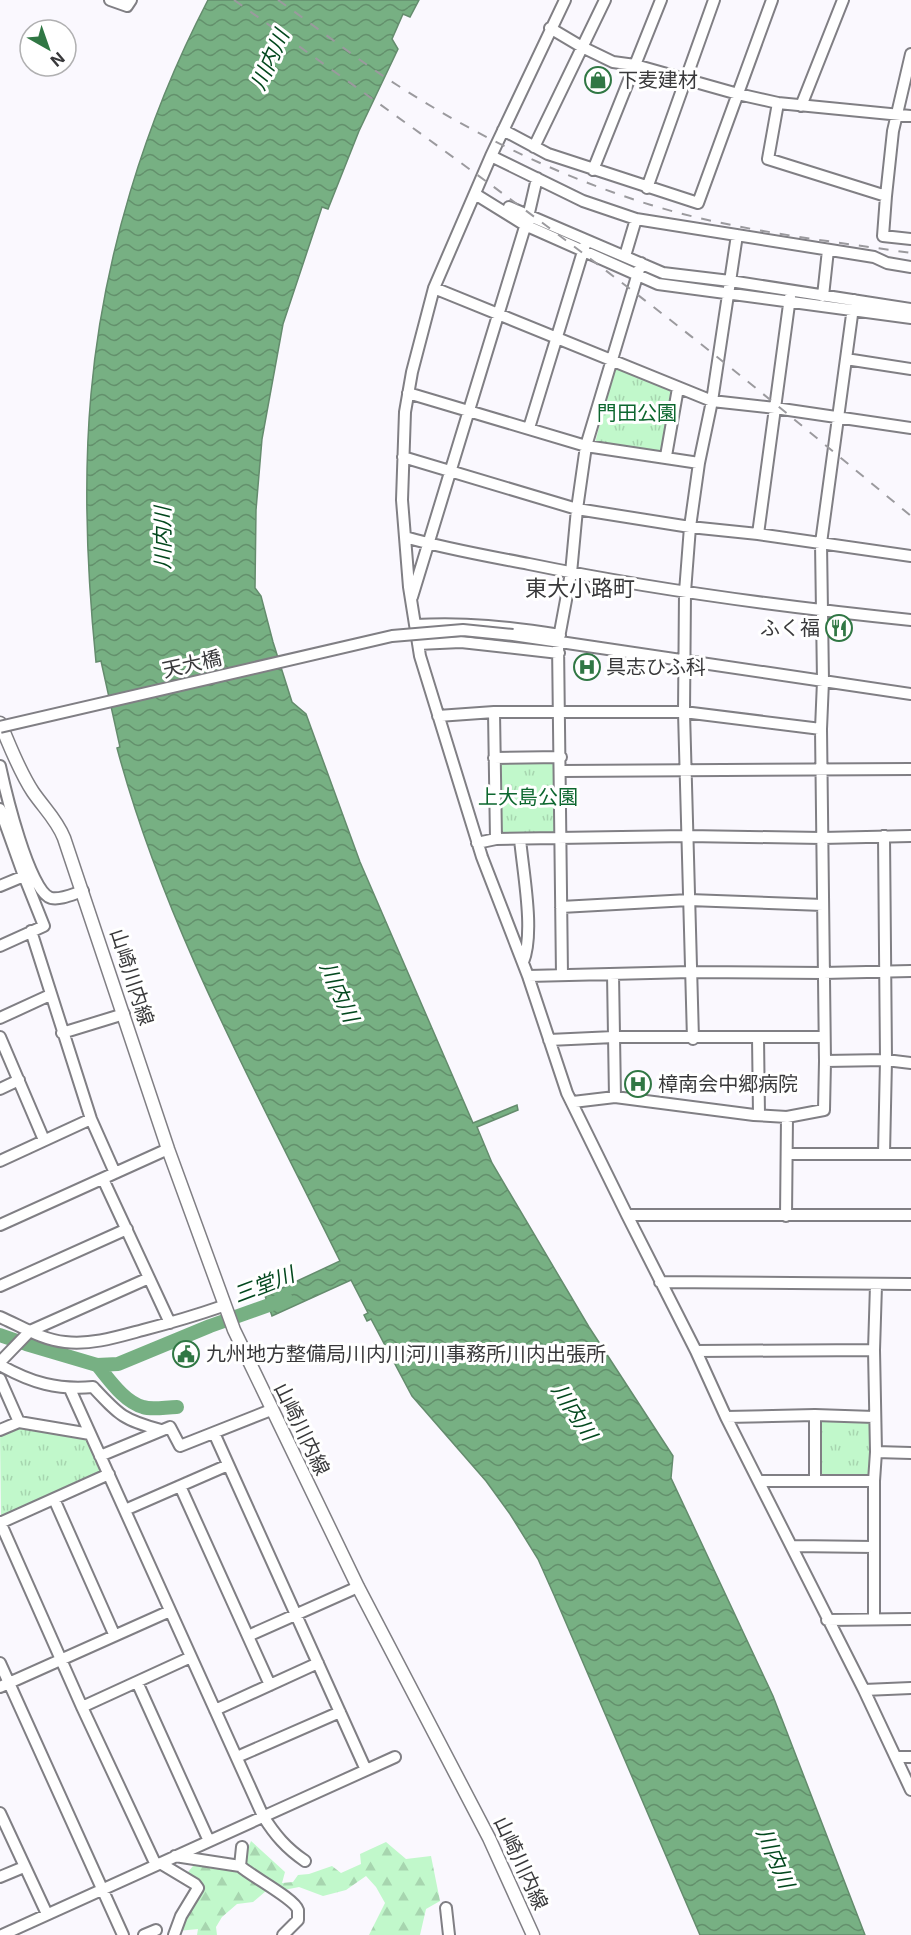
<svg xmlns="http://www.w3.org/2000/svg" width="911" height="1935" font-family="Inter,'Noto Sans JP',sans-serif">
<defs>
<pattern id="forest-firs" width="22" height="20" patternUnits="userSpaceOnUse" patternTransform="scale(1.5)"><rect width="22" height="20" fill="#c1f8cb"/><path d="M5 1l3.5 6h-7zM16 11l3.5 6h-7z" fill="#a7d5af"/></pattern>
<pattern id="park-tufts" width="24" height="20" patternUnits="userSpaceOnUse" patternTransform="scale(1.5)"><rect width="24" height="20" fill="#c1f8cb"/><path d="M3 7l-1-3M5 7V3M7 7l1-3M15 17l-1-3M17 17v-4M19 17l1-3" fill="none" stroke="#a7d5af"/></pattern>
<pattern id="water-waves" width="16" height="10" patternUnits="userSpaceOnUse" patternTransform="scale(1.5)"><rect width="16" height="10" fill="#77b083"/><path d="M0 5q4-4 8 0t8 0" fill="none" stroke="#63906c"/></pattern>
</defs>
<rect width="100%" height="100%" fill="#faf8fe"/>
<path fill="url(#forest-firs)" d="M251,1841L285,1872L282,1883L293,1882L298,1875L309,1874L332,1866L341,1873L361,1864L360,1854L386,1842L406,1859L431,1856L440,1901L426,1909L420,1935H369L385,1903L376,1887L366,1876L346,1890L323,1896L299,1887L284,1890L273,1885L253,1902L237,1904L222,1917L216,1927L217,1935H197L198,1929L178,1931L181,1923L204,1889L199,1879L188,1872L193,1866H212L244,1859Z"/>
<path fill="url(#park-tufts)" d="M614,367L674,391L664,452L595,443Z
M557,760L556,834H500L499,761Z
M820,1419L871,1421V1476L819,1475Z
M16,1427L85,1436L89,1439L104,1472L4,1518L1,1516L0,1434Z"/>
<path fill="url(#water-waves)" stroke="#648c6d" stroke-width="1.5" d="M208,0H419L410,17L403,14L392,39L398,49L359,131L328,209L322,207L283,324L262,439L256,510L255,588L261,596L273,642L292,702L306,714L360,862L473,1123L517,1105L518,1110L477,1127L492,1163L589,1327L673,1456L671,1478L773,1696L865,1935H700L554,1595L538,1559L510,1514L486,1481L412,1396L371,1319L367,1321L364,1315L368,1313L351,1280L272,1316L265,1296L340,1261C258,1094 165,928 117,748L120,747L101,661L96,662C87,573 83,483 91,394C103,258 145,121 208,0Z"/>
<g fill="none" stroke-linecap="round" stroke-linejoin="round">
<path stroke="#77b083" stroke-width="14" d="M0,1335L26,1344L97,1365L118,1364L210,1326L286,1299
M97,1365C109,1379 124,1402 143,1407C152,1410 166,1407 177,1407"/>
<defs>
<path id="minor" d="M110,0L127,6L131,0
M565,0L491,156L434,288L412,372L405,412L402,500L409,587L420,656L482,857L528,976L567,1093L627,1215L696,1351L726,1417L864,1690L911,1790
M550,28L582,47L613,62L635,65L738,94L778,103L911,116
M778,103L768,159L886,196L893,131L911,54
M801,106L843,0
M503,130L548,154L698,203L772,0
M534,147L605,0
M491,156L583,201L636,219L874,257L887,263L911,267
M593,170L661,0
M647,188L714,0
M475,194L525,225L658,284L911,318
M886,196L883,236L911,239
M509,207L663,273L730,281L911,309
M625,256L636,219
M434,288L712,401L775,408L911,428
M823,296L828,250
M846,359L911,369
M408,393L586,446L699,463
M529,428L585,245
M666,456L678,388
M403,457L577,509L690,527L758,534L911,556
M758,534L790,297
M405,537C446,549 488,556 529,564C655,590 783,607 911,620
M412,597L528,217L537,178
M415,625C467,622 509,627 560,635
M513,635L911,694
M418,644L461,642L559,653
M494,712L496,839
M438,716L494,712H684L821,729
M494,758L561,757
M0,766C5,789 29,892 51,898C61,900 73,894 83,891
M561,771L911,769
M0,809L24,876L44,926L0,946
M884,836L886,1060L884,1154
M520,839C523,872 535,933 523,962
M477,843L496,839L687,836L822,838L911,836
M0,886L24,876
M561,907L689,900L823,905
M31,931L91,1119L115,1173
M613,974L615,1097
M562,975L558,643L571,573L577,509L586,446L641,263
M528,976L691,972L823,973L911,971
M0,1018L50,995
M62,1033L124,1014
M0,1037L44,1140
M758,1037L759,1115
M693,1039L684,712L685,592L690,527L699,463L712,401L737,235
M549,1040L614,1037H824
M825,1061L886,1060L911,1063
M0,1089L19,1080
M573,1102L615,1097L754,1115L787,1117L824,1110L825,1061L821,729L823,681L821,543L854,300
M787,1154H911
M0,1161L91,1119
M103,1179L170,1323
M627,1215H911
M786,1216L787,1117
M0,1225L168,1149
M660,1282L911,1284
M0,1286L127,1229
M0,1317C21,1326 42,1340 65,1342C92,1345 117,1337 143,1330C170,1323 197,1315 223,1306
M696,1351L874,1350
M0,1362L30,1331L149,1278
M0,1365C32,1383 57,1390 93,1387C119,1415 123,1420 161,1430
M0,1379L19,1422
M70,1389L263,1816C275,1835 286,1848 305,1861
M815,1415V1479
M726,1417L815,1415L874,1417
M0,1430L19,1422L90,1434
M214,1433L366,1770
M876,1452L911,1453
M100,1456L170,1427L180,1446L271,1410
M759,1481H874
M180,1486L270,1685
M54,1499L114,1634
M125,1510L228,1465
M0,1522L82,1707L156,1865
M0,1523L109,1474
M793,1546L874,1547
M874,1619V1481L876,1452L874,1350L876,1285
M827,1620L911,1619
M248,1636L358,1587
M0,1663L123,1935
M137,1682L209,1841
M0,1687L170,1611
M864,1690L911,1688
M82,1707L191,1657
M215,1710L318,1663
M237,1757L340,1712
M896,1757H911
M0,1813L47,1914
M242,1847L240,1866C251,1876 295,1899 298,1910C298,1911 298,1918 298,1920L283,1935
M175,1856L240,1866
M160,1863L195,1884L198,1888L181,1916L174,1935
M0,1877L24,1867
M446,1908L449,1935
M2,1935L395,1757
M144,1935L156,1930"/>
<path id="major" d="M0,723C10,746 19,771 33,792C44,808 57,820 64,838L168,1149L234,1330L358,1587L489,1838L533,1935"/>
</defs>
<use href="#minor" stroke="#807f84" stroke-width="14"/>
<use href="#major" stroke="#807f84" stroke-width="15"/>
<use href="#minor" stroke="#fff" stroke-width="10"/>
<use href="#major" stroke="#fff" stroke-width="12"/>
<path stroke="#9b9a9e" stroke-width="2" stroke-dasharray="10 10" stroke-linecap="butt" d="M234,0C373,99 512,198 647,302C737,371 824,444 911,516
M278,0C318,28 356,59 397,85C476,136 561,177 651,205C736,231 824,240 911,253"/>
<defs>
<path id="minor-bridge" d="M0,727L392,636L463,630L513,635"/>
</defs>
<use href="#minor-bridge" stroke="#807f84" stroke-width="14" stroke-linecap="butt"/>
<use href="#minor-bridge" stroke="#fff" stroke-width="10"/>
</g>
<defs>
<symbol id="shop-ring" viewBox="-11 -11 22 22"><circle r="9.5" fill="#fff" stroke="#307744" stroke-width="1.5"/><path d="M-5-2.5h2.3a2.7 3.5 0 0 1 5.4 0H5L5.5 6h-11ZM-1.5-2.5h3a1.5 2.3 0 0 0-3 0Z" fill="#307744"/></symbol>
<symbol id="restaurant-ring" viewBox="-11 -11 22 22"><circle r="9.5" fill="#fff" stroke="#307744" stroke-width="1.5"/><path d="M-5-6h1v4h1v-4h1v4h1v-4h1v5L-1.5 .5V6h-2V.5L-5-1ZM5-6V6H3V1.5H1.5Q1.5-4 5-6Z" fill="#307744"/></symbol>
<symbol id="hospital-ring" viewBox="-11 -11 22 22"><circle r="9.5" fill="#fff" stroke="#307744" stroke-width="1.5"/><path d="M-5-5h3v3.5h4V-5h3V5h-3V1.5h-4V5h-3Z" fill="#307744"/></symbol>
<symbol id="civic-ring" viewBox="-11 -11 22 22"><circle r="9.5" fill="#fff" stroke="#307744" stroke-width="1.5"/><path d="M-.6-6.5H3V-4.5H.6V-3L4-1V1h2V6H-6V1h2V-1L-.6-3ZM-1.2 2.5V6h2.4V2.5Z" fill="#307744"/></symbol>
</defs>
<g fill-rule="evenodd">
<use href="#shop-ring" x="583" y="65" width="30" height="30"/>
<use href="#restaurant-ring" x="824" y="613" width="30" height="30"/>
<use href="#hospital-ring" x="572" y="652" width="30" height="30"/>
<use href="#hospital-ring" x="623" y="1069" width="30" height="30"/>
<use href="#civic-ring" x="171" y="1339" width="30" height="30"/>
</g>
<g text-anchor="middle" stroke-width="6" stroke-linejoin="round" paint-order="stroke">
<g font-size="20" fill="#39393b" stroke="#fff" text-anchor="start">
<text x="618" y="87">下麦建材</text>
<text x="820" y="635" text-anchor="end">ふく福</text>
<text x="606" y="674">具志ひふ科</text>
<text x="658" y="1091">樟南会中郷病院</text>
<text x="206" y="1361">九州地方整備局川内川河川事務所川内出張所</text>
</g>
<g font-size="20" fill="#0d672f" stroke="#fff">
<text x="637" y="420">門田公園</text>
<text x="528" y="804">上大島公園</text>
</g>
<g font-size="20" fill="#39393b" stroke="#fff">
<text transform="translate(192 664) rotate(-13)" y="7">天大橋</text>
<text transform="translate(132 977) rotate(72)" y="7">山崎川内線</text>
<text transform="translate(302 1429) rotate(64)" y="7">山崎川内線</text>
<text transform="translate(521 1863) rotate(65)" y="7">山崎川内線</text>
</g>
<g font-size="21" font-style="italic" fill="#03481e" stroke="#fff">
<text transform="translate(270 60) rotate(-66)" y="7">川内川</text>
<text transform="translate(163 538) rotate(-90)" y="7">川内川</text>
<text transform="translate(339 992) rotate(66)" y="7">川内川</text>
<text transform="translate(264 1285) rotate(-21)" y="7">三堂川</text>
<text transform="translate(574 1412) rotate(57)" y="7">川内川</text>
<text transform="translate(775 1858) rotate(67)" y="7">川内川</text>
</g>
<g font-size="22" fill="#39393b" stroke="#fff">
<text x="580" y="596">東大小路町</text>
</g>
</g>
<g transform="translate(48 48) rotate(140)"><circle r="28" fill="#ffffff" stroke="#b0b0b1" stroke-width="1.5"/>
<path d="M0-4.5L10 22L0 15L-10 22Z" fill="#307744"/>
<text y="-9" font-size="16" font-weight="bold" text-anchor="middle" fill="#39393b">N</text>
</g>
</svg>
